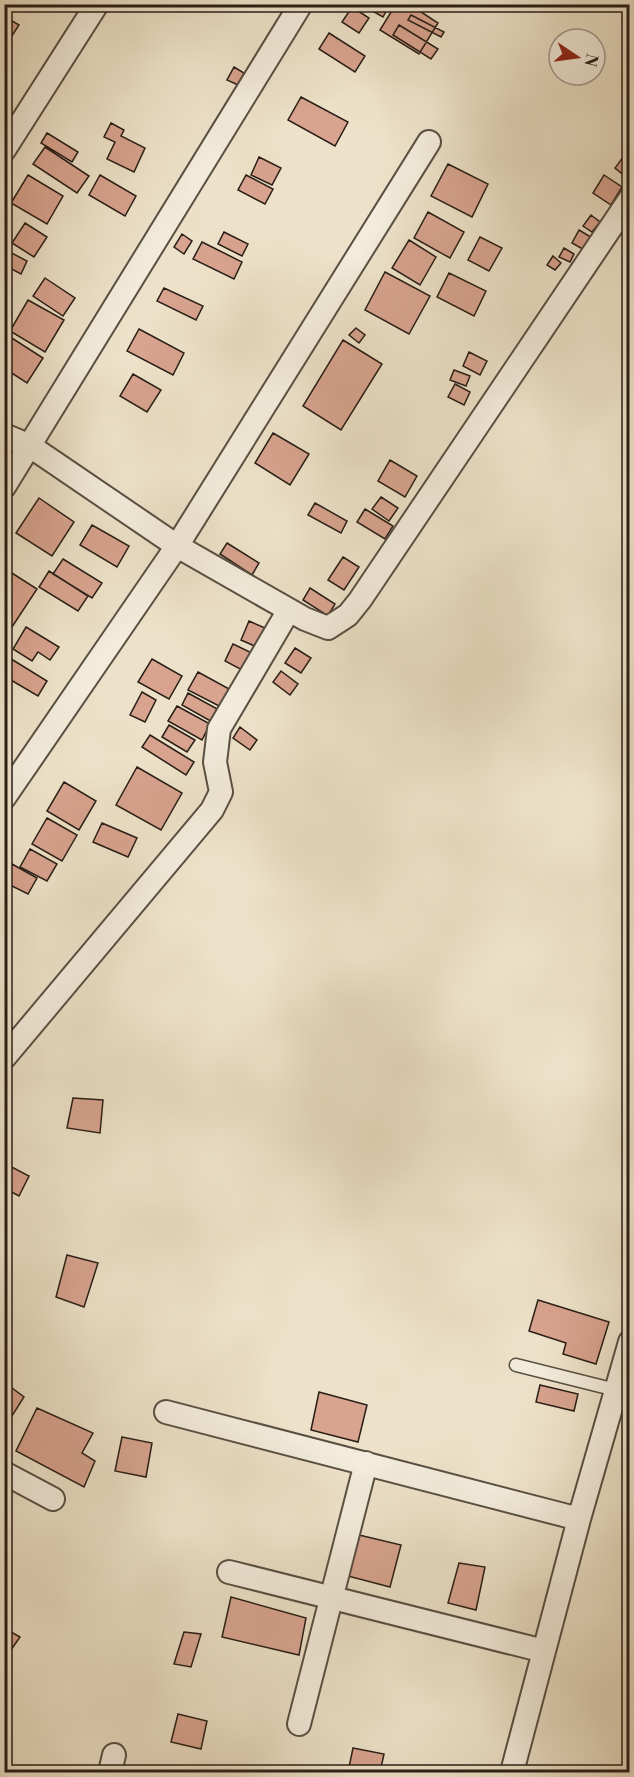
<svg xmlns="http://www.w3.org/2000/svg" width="634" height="1777" font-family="'Libre Bodoni',serif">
<rect width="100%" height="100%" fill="#ede2c9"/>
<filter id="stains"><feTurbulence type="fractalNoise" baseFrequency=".00333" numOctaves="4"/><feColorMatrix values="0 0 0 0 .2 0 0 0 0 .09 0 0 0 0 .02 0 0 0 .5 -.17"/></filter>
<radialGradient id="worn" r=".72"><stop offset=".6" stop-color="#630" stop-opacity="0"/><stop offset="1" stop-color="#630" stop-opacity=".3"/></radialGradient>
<path fill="#d8a38f" stroke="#281e16" stroke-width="1.5" d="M360,4H390L383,17Z
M396,4H409L438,23L419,54L380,30Z
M352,7L369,18L359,33L342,22Z
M411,15L444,32L441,37L408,20Z
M4,16L19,25L4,48Z
M399,25L438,49L431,59L393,35Z
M329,33L365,56L355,72L319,49Z
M234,67L244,73L238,85L227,80Z
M301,97L348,122L335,146L288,120Z
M111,123L124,130L121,136L145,148L134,172L107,159L115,142L104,137Z
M47,133L78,152L72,162L41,143Z
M45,147L89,176L77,193L33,164Z
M626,153L630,156V172L626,177L615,168Z
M259,157L281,168L272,185L251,175Z
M448,164L488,184L472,217L431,196Z
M28,175L63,196L47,224L11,203Z
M100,175L136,196L125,216L89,195Z
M246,175L273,189L265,204L238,190Z
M604,175L622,187L611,205L593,193Z
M428,212L464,232L450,258L414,238Z
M591,215L600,222L592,232L583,226Z
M25,223L47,237L34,257L12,243Z
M579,230L594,239L586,251L572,243Z
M224,232L248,244L242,256L218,244Z
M182,234L192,241L184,254L174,247Z
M480,237L502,248L489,271L468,260Z
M409,240L436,257L420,285L392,268Z
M202,242L242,262L234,279L193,259Z
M564,248L574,254L570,262L559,257Z
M4,249L27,261L21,274L4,265Z
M553,256L561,263L555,270L547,265Z
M385,272L430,296L409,334L365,310Z
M449,273L486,291L474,316L437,297Z
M45,278L75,298L63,316L33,296Z
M164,288L203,306L196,320L157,301Z
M28,300L64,320L45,352L10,331Z
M356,328L365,335L359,343L349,335Z
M139,329L184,353L173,375L127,351Z
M4,333L43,358L27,383L4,368Z
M343,340L382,364L341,430L303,406Z
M469,352L487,361L480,375L463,366Z
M454,370L470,376L466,386L450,380Z
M133,374L161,390L147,412L120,396Z
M455,384L470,392L464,405L448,397Z
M273,433L309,454L290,485L255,463Z
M390,460L417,476L405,497L378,481Z
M381,497L398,508L389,521L372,509Z
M39,498L74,522L52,556L16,533Z
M315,503L347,521L341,533L308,515Z
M365,509L393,526L385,539L357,522Z
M92,525L129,546L117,567L80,545Z
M227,543L259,563L252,575L220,554Z
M343,557L359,567L344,590L328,580Z
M63,559L102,583L92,598L53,574Z
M4,568L37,589L10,630L4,627Z
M49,571L88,596L78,611L39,587Z
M310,588L335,604L328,616L303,600Z
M249,621L267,629L259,648L241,640Z
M26,627L59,647L50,660L38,652L32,661L13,649Z
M233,644L252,653L244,671L225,661Z
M295,648L311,658L301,673L285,663Z
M8,657L47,681L38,696L4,676V663Z
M152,659L182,676L169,699L138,682Z
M281,671L298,684L290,695L273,682Z
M198,672L231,690L221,707L188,690Z
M142,692L156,700L145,722L130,715Z
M188,693L221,711L214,723L182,705Z
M177,706L210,724L202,740L168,721Z
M169,725L195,740L187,752L162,737Z
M240,727L257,740L250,750L233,738Z
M150,735L194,762L186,775L142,747Z
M137,767L182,793L161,830L116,805Z
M64,782L96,801L79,830L47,811Z
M47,818L77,835L62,861L32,844Z
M102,823L137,838L128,857L93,842Z
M30,849L57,864L47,881L20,867Z
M12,864L37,878L28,894L4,882V878Z
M73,1098L103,1100L100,1133L67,1128Z
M4,1163L29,1176L19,1196L4,1188Z
M67,1255L98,1263L84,1307L56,1297Z
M538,1300L609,1322L596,1364L563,1354L566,1343L529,1331Z
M4,1382L24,1397L5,1427H4Z
M540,1385L578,1394L574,1411L536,1402Z
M319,1392L367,1405L358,1442L311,1430Z
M37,1408L93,1433L82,1453L95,1461L84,1487L16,1451Z
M122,1437L152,1443L146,1477L115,1471Z
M355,1534L401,1545L390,1587L344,1575Z
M459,1563L485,1567L476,1610L448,1603Z
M231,1597L306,1618L299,1655L222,1637Z
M4,1628L20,1637L4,1660Z
M184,1632L201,1634L191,1667L174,1664Z
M178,1714L207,1721L201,1749L171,1742Z
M353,1748L384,1754L380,1772H348Z"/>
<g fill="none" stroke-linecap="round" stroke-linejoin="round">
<defs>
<path id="lane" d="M516,1365L616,1390"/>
<path id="street" d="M4,150L97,4
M4,435L30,446L177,546L305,619L328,628L348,615L360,600L630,199
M4,487L301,4
M4,798L177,546L429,142
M4,1058L212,810L221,792L215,762L219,729L289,610
M166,1412L579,1519
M4,1473L53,1499
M229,1572L544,1651
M299,1724L366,1463
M110,1772L114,1755
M512,1772L579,1519L630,1342"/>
</defs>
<use href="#lane" stroke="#594f43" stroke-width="15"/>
<use href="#street" stroke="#594f43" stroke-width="26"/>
<use href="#lane" stroke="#f3ecdc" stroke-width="12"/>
<use href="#street" stroke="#f3ecdc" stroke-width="22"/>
</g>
<rect width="634" height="1777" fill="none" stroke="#ede2c9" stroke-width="24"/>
<rect x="6" y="6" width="622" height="1765" fill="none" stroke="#281e16" stroke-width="3"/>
<rect x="12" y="12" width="610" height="1753" fill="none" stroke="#281e16" stroke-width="1.5"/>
<g transform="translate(577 57) rotate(103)"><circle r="28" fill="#f3ecdc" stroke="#a29a8d" stroke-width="1.5"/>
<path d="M0-4.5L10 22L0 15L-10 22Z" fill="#8f2418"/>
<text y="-9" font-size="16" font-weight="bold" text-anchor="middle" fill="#281e16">N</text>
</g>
<rect width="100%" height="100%" filter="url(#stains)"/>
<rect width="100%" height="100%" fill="url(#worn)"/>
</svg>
